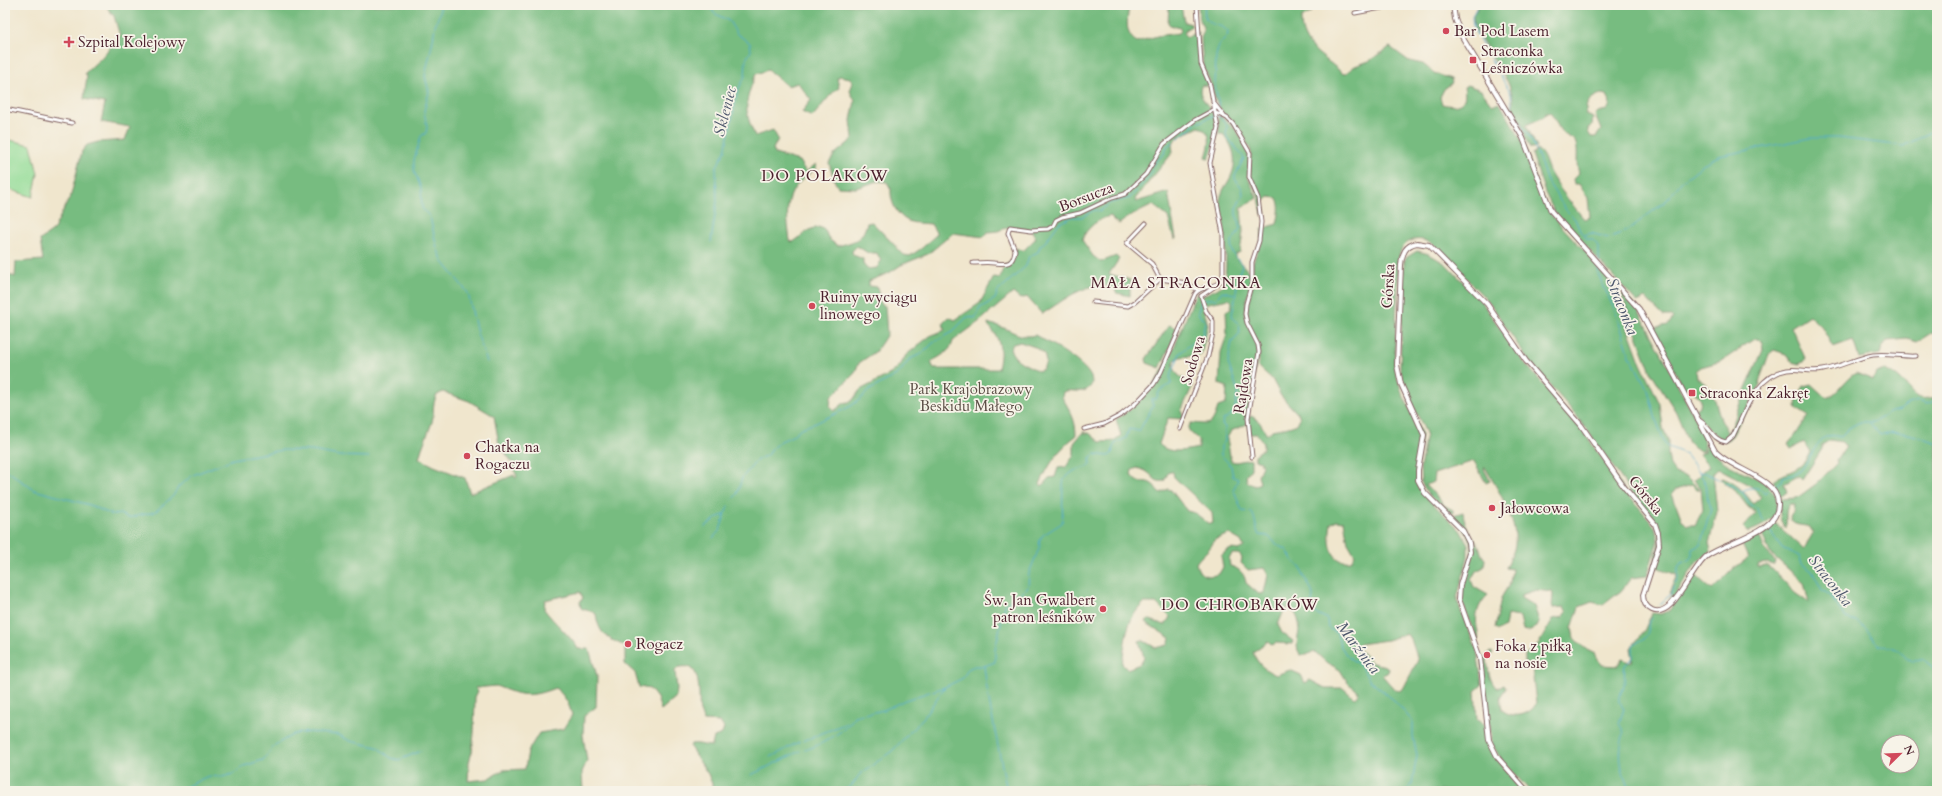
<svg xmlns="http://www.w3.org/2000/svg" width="1942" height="796" font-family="Cardo,serif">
<rect width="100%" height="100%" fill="#f7f3e8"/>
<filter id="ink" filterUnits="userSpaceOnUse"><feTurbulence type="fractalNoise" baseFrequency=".025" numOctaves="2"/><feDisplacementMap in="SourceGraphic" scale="8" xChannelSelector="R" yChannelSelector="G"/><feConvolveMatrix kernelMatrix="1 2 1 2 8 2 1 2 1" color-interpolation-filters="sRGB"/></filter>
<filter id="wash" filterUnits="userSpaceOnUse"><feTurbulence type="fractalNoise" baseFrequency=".012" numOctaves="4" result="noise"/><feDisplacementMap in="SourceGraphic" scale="16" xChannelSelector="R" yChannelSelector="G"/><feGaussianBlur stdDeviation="0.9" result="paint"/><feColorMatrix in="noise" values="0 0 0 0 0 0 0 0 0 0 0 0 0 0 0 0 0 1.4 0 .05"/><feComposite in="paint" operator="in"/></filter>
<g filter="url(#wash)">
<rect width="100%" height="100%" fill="#f0e6cd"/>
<path fill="#94dd98" stroke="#6f7e62" d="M5,139L31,145L38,174L33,197L5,188Z"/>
<path fill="#77bc80" stroke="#606e56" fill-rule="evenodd" d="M105,5H1129C1128,17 1123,34 1137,42L1157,36L1179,33L1181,31L1180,28L1171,26L1168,23L1169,5H1181L1184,22L1191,24V27L1186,29L1184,34L1187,37L1198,32L1200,64L1209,84L1208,86L1202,85C1195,95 1210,106 1214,115C1220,129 1214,146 1209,159L1206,157C1210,145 1213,132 1199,127L1176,138L1172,145L1173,152L1135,199L1136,202L1168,192L1176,239H1174L1168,217L1153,205L1127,218L1119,224L1114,221L1111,216C1099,218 1086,228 1082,240L1093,256L1101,262L1116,256L1119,259L1109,274L1130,280V296L1116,293L1115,289C1090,277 1063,301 1042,314L1027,297L1020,299L1013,293L980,321L953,341C951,352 940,356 931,362L934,369H998C1001,355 1002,343 993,331C991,327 988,327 988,323C992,325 997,325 1001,327C1013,331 1021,339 1035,335C1045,341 1106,372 1089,388C1081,395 1072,388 1063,392L1062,397C1070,411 1076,419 1076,436C1059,448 1048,466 1040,484L1042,486L1049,478L1055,477L1058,468L1066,467L1074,455V443L1084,431V433H1089L1100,442L1113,441L1121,436L1116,419C1162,393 1176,341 1195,296L1199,292L1208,325L1201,355L1180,357L1175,360L1173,366L1178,375L1193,385L1181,411L1184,416L1183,419L1168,418L1159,444C1168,455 1187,450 1199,448V440L1190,432L1188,428L1191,423C1211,424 1211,428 1218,407L1226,404L1227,387L1219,384L1221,352L1227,335L1226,311L1231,308L1232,302L1229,299L1204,304L1202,297C1208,290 1221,291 1224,281C1228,271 1225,229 1223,217C1222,212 1220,207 1220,202C1220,195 1224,188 1228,182C1238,165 1236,149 1223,134H1219L1218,118L1221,116L1236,130L1247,147L1249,159L1248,177L1257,198L1241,208L1243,232L1240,252L1236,254V258L1251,274C1252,288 1244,300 1245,314C1246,329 1258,339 1258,352L1247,412V424L1231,431L1227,438L1231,461L1236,462L1251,459V469L1246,475L1247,482L1255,486L1260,483L1258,475L1262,466L1260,462L1255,460V455L1263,449V442L1257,434H1249V417L1251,416L1258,420L1267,434L1270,433L1272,430C1281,428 1288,428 1297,424L1300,418L1298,414L1281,396L1272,379L1258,366L1260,348L1248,323L1246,309L1253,282V262L1261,242L1262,229L1277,224C1279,215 1281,206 1277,198L1269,197L1264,202L1265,214H1262L1259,197L1250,176L1251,152L1249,146L1238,130L1224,115L1215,100L1210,81L1203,66L1201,38L1203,33V27L1200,22L1198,5H1290L1312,12L1301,18C1300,48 1324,55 1343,74L1346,73L1355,66L1369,61L1390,47L1409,61L1423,64L1434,73L1451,79L1452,83L1444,89L1440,97L1442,104C1457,108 1468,105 1464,87L1467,85L1481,90L1492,105L1499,102L1524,144L1541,194L1552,216L1609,277L1641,364L1660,404L1663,428L1668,440V455L1670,466L1675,473L1687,477L1700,490H1697L1692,485L1675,490L1672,494L1682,520L1687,525H1695L1703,510L1701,488L1694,480L1709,466L1699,454L1705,452L1707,439C1711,448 1715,456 1723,461C1740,474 1780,480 1777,507C1775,522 1760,527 1748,532L1743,527L1756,513L1748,507L1737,493L1721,480V478C1735,481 1746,493 1753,504L1761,497L1750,485L1718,468L1713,473L1717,512L1709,543L1711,551L1697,562L1671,602L1669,601L1672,595L1669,593L1677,575L1654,566L1660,540L1659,530L1654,520L1636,499L1576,415L1528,360L1490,303L1436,247C1422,235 1404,237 1399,256L1394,367L1402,393L1422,435L1416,471L1417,484L1426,497L1460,530L1468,544V557L1457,598L1460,609L1477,650L1482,685L1475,691L1477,719L1484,724L1489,745L1494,755L1525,791H715L708,774L690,747L691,744C701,743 704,746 712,746L714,737L722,734L724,728L720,722L704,721C703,718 701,715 700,712C698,702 702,671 689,667C686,666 682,667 679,667L675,671L677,689L676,697L661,710L657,698L650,689L639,687L635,673L625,664V646C607,638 599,635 596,614C591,610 586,611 581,608L580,602L583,598L580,592L545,600L544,609C553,622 573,638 578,649H589L597,676L596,707L584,716L583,735L587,761L582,772L583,791H5V273L15,277L16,262L43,260L40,240L53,231L71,195L82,151L87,145L98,142L125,140L130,127L101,122L105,103L84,99L87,76L85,73L102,57L120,36L114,16ZM768,70L787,86L798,83L811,100L802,112L812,117C818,111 833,90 839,88L837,78L840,76L850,78L853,82L850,91L855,101L851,120L853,139L835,154L829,163L835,182L838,187L856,188L878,181L887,182L891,189C890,201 896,215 908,221C914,224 925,223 931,224L937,234L922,248L910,256L904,255L872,222L867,223C862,241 855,241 838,246C835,244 831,241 828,238C827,235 826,231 823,229C815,222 800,238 793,242L790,241C788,224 784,205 794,189C799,181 809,174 816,168V164L806,172L799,161L775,154L773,149L778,139L773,130L755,136C743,109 745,101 756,74ZM1008,227L1032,231L1036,238L1023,251L1016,248C1016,261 1010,260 1004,268C1002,270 1001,275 1000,278L994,277L980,303L955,320L949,317L943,323L945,330L930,336L906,355L901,364L892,373L860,390L852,401L844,403L834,411L830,406L831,397L854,374L859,363L875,352L882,342L887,334L885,306L881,304L877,287L869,286V281L889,273L901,265L928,254L953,233L984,237L988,232L998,231ZM857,246L868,253H877L881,261L877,268L867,269L863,264V259L853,255L852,251ZM1020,342L1035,347L1044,353L1046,362L1043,369L1038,371C1027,364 1014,362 1010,348L1013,344ZM443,392L469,401L494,416L499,444L512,462L517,477L515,478L514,475L470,493L465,478L434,466L419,458C422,446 428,434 432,422C435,411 431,407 437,395ZM1137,468C1140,469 1145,470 1147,472C1154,476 1154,483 1164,481L1169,471L1173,472L1174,477L1212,513L1213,523L1209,524L1195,513L1187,511L1171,490L1168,489L1161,493C1156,491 1156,486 1152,484C1143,478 1139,487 1131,475L1132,470ZM1337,520L1344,521L1348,543L1355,555L1351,561C1329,564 1328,540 1331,523ZM1229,534L1241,541L1244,547L1238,550C1230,548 1227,550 1221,556L1223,567L1219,574C1206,578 1199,576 1196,563C1202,554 1211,550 1214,540ZM1232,554H1239L1242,558L1241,563L1248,570L1264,568L1268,575L1264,593L1259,594L1246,583C1245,574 1239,568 1230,566L1229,559ZM1144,603H1156L1170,617L1165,625L1147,619L1145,622L1170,638L1168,645L1156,648L1142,640L1139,641L1144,657L1140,664L1127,669L1122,664C1126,639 1125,620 1144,603ZM1290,607C1310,627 1289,642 1301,655H1307L1314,651L1326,662L1340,670L1348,683L1358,691V696L1354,698L1343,688H1325L1310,680L1305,683L1301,675L1290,670L1276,675C1265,670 1257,664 1253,652L1268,641L1272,645L1276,643L1292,644L1293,641L1282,633L1278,625L1284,610ZM1407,634L1412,642L1418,660L1403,689L1399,691L1395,690L1382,675L1387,673L1389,670L1386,666L1372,663L1357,647L1359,644L1387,640ZM496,686C521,696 529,698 555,688C565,695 569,704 572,715L563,729L539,733L528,751L525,769L503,770L488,779L468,781L469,762L472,752L474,733L475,697L478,691L475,688Z
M1479,5H1937V334L1931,333L1917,342L1907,339L1887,341L1882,347L1880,354L1859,358L1853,340L1833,347L1822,328L1809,315L1791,327L1806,360L1799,364L1792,362L1786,354L1774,350L1769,354L1759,382L1761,384L1732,436L1727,441L1729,431L1733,424L1741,400L1763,350L1762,341L1754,339L1722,361L1701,367L1696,371L1697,378L1707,385L1715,400L1721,420L1727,431L1726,441C1713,436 1701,422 1695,409L1700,406L1701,399L1696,394L1684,389L1653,328L1668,325L1673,318L1671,316H1663L1646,298L1637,302L1555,213L1545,193L1532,154L1538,150C1545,155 1546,165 1550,173C1559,189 1572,204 1584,219L1590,217L1588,198L1579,184H1574L1573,179L1579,173C1575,161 1579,154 1576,144C1575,138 1566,137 1562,132C1557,127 1556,119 1550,113H1546L1544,117L1526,125L1537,148H1530L1524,136L1525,133L1522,127L1523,125L1513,110V97L1509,84L1474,27L1473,16ZM1601,94L1607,95C1610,100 1611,105 1607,110L1598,112L1595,115L1601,130L1596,137H1591L1588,132V128L1592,125L1593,118L1587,115C1583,103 1592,97 1601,94Z
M1417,251L1429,254L1446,264L1481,301L1524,362L1579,426L1628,495L1649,519L1655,527L1658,540L1647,576L1631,578L1621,591L1603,605L1592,602L1579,607L1572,628L1574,638L1583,647L1595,653L1601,665L1618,666L1622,659L1631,663L1633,659L1631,648L1644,631L1652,613L1661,614L1669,611L1694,574L1712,590L1733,569L1748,558L1741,542L1755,535L1760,538L1765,550L1775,561L1774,565L1768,563L1758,564V567L1768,566L1773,570L1795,593L1809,603L1804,583L1770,553L1761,532L1775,523L1804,549L1813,533L1810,527C1801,524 1792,527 1790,517L1793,512L1794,504H1789C1784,512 1787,520 1786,528C1777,520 1781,509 1780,499L1797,498L1816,484L1837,463L1836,461L1846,447L1842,442L1830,440L1822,445V449L1802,480L1798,476L1784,484L1787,492L1779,498L1773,486L1775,484L1773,481C1789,469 1801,473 1810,452L1804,442L1791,449L1788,444L1795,436L1808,416L1796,408L1797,398L1804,386L1811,384L1826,398C1839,394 1844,379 1856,373L1873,380L1876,373L1885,370C1890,373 1897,375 1901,380C1914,394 1915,403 1937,396V791H1530L1501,759L1492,744L1482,657H1487V654L1491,652L1493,653L1487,659C1488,668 1489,682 1497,688L1504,685L1506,688L1500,697L1502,710C1513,719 1529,716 1536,704L1532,667L1525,662V655L1538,645L1553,619L1563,617L1567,612L1564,607L1553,608L1552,606L1553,594L1552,592L1536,590L1521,595V598L1534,606L1539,621L1536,627L1528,631L1523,630L1520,617L1507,615L1505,627L1498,630L1495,628L1501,598L1510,583L1512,569L1506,568C1509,560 1514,553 1515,545C1518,521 1497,488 1485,467L1484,469L1490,481L1486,483L1474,461L1434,474L1433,482L1426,485L1444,505L1453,510V513L1449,515L1428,494L1421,482L1420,469L1426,433L1406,390L1400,368L1404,261L1407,257ZM1888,742H1912V766H1888Z
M1623,293L1637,308L1671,371L1703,435L1704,451H1700L1689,443L1676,412L1651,372L1622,296Z
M1169,325L1178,329L1160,368L1147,363L1146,359Z
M1463,512C1464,525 1471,533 1478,544C1481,550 1480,554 1485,559L1484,567L1476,571L1471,580L1474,587L1488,595C1478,604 1475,615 1477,628C1478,633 1479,637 1478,641L1461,600L1463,586L1472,553L1471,543L1464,529L1450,516Z"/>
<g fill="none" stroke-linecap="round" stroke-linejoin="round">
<path stroke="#51abce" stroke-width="1" d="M440,5V13L435,25L433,40L425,76L429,92L424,111L427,127L426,133L421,136L414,160V170L421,188L422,208L430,217L437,248L443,262L468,293L477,333L487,362
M709,5L714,13L729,21L737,34L750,43L751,51L746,59L745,76L738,90L725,151L716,168L717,202L711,242
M1205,5C1201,31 1220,20 1228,32L1227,37L1219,45L1216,56L1215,85L1219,107
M1478,5L1472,16L1473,28L1511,94L1512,110L1530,137L1539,158L1546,179L1566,210L1575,219L1580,231L1586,238L1593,240L1599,247V263
M1219,116L1227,126L1226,135L1244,158L1235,176V179L1242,188L1243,195L1236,208V215L1240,223V229L1231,244L1232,252L1242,265C1235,282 1237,300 1231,317L1239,324L1240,333L1232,341L1228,363L1238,391L1234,413L1223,420L1222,424L1225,427V441L1221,446V455L1231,466L1233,477L1238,479L1233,491L1235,493L1242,511L1251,512C1256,517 1255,528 1259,535L1268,536L1279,546L1287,550L1293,561L1302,569C1303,579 1311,585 1313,595C1313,600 1310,606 1313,611C1317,615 1323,616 1327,619L1328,628L1337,633L1340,645L1347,656L1362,667L1369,680L1395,701L1413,722V737L1417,755L1412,784L1407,791
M1177,140L1186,131L1191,130L1193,125L1213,116H1219
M1585,235L1591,233L1608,238L1627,231L1667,200L1682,181L1708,161L1719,156L1811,138H1839L1903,146L1937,129
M1599,267L1598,274L1616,313L1630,356L1648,390L1656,420L1666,446L1686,454L1699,472L1706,473L1736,488L1744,494L1750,505L1756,508L1764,521
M1204,299H1216L1222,291L1234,294
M1870,423L1880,435C1899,428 1919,437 1937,443
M5,469L34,490L90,505L112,515L120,514L128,518L155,512L173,496L179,486L193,475L233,459L282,450L312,451L340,456L369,457
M1776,485L1782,481L1783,477C1788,475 1794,476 1798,473C1809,464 1815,440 1828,436C1832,435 1837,436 1841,437L1852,426L1860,422H1874L1891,412L1900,410L1906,405L1918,401L1927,404L1937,400
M1742,491C1749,487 1759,486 1765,493L1768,491
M733,499L737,494L742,478L757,460L769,454L772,448L781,441L792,436L801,428L816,423L851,406L863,397L868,391L898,374L910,359L923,353L933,343L951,333L967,317L975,318L980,308L995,299L998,291L1026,266L1029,256L1038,252L1040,246L1046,241L1059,223L1072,217H1082L1094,210L1100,211L1110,203L1130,198L1136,191L1149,177L1156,161L1164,154L1167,146L1173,142
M705,527L718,517L724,515
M1770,531L1782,548L1799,556L1802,564L1812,571L1822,590L1830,595L1842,613L1846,618L1856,621L1867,630L1879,646C1884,646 1894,647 1898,650C1909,659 1908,664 1924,659L1937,670
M713,538L720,530L728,506
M1659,605L1670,595L1678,577V567L1681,563L1688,561L1692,556V549L1700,545L1711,509L1708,502L1706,484L1699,472
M984,666L988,696L1007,791
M803,741L847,723
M805,750C819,746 849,730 854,716L884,710L905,700L945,687L963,678L968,669L974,666H984L995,662V650L1005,605L1028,587L1029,573L1040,546L1039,541L1043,535L1062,523C1063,515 1062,482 1064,479C1066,477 1069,475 1071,473C1077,468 1085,469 1091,464L1090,458L1094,454L1108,456L1112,454L1113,447L1116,443L1126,438L1129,429L1139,431L1153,406L1151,399H1156L1160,390L1171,384L1170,378L1180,353L1203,334L1205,320L1201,318L1198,312L1201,301
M770,757C780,754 789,746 799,742
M751,775L800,751
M5,790L11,791
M177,791L208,776L222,777L233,774L244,766L263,760L275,745L294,734L310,732L339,735L350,741L377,747L391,758L399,760L421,751
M844,791L852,785L860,774L892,751L924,717L944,688
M1630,791C1621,772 1617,754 1624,733L1619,723L1624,709L1619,702V696C1627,686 1623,676 1625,665L1633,658V646C1643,637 1650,640 1648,624L1652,618"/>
</g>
</g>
<g filter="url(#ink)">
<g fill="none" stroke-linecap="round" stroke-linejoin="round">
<defs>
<path id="minor" d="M1355,13L1397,5
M1213,102L1224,116
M5,109L72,123
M1216,113L1227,118L1233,124L1250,153L1249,177L1258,198L1261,222L1259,241L1252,262V282L1246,304L1245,314L1247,323L1258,345L1259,352L1248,418L1252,457
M1146,223L1127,243L1152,264L1160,279
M973,263C980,263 987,262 994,263C1006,264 1013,266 1015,250L1008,233L1010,227L1031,230L1048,229L1053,226L1056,220L1062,217L1080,213L1112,198L1125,194L1146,174L1164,144L1195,120L1215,109
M1093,302L1128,306L1135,302L1160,279L1187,283L1198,290
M1697,419C1710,424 1711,440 1726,442L1733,436C1745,412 1756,375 1787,370C1799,368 1811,373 1823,370C1840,367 1856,358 1873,355C1887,353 1902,357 1916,356
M1084,429L1104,424L1121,415L1136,403L1154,384L1161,372L1195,294C1202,284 1217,289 1223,278V234L1210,163L1218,128L1210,85L1201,64L1197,5
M1180,429L1208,356L1213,333V321L1206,311L1201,296L1217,285"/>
<path id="tertiary" d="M1453,5L1455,19L1461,35L1523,138L1551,211L1639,309L1715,451C1730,469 1777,477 1778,503C1780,533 1726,542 1707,556C1691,568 1673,620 1652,610C1646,607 1643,602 1643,595L1659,545L1658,533L1655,524L1624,487L1581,425L1526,361L1487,304L1429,245L1417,243C1405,245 1402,254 1401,265L1397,365L1401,384L1424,435L1418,470V480L1425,493L1463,531L1469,543L1470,552L1460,585L1459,599L1480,658L1489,740L1498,758L1527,791"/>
</defs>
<use href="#minor" stroke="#846564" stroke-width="5"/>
<use href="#tertiary" stroke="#846564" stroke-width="6"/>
<use href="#minor" stroke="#fff" stroke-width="3"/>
<use href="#tertiary" stroke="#fff" stroke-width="4"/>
</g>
</g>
<g fill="#d1495b" stroke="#f7f3e8" stroke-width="1.5">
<circle cx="1446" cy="31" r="4"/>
<path d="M67 36h4v4h4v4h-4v4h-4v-4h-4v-4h4z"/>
<rect x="1469" y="56" width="8" height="8" rx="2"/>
<circle cx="812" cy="306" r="4"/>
<rect x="1688" y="389" width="8" height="8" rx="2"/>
<circle cx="467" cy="456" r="4"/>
<circle cx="1492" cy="508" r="4"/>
<circle cx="1103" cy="609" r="4"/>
<circle cx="628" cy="644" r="4"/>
<circle cx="1487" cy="655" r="4"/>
</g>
<g text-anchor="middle" stroke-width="3.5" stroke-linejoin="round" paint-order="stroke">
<g font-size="15" fill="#4a1f2b" stroke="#f7f3e8" text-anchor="start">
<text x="1454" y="36">Bar Pod Lasem</text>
<text x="78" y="47">Szpital Kolejowy</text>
<text x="1481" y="56">Straconka<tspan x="1481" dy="17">Leśniczówka</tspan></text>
<text x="820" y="302">Ruiny wyciągu<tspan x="820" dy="17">linowego</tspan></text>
<text x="1700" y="398">Straconka Zakręt</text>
<text x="475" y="452">Chatka na<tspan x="475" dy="17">Rogaczu</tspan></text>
<text x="1500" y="513">Jałowcowa</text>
<text x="1095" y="605" text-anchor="end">Św. Jan Gwalbert<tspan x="1095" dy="17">patron leśników</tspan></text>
<text x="636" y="649">Rogacz</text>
<text x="1495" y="651">Foka z piłką<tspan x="1495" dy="17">na nosie</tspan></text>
</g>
<g font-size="15" fill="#4a1f2b" stroke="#f7f3e8">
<text transform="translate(1086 197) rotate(-21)" y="5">Borsucza</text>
<text transform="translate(1388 286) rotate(-86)" y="5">Górska</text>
<text transform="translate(1193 360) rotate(-73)" y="5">Sodowa</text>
<text transform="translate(1243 386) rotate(-81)" y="5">Rajdowa</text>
<text transform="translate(1646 495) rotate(51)" y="5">Górska</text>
</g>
<g font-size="15" fill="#5c4e46" stroke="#f7f3e8">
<text x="971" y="394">Park Krajobrazowy<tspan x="971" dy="17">Beskidu Małego</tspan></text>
</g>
<g font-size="16" font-style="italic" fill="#4d576c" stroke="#f7f3e8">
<text transform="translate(724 111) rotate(-76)" y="6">Skleniec</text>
<text transform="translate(1623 306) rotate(68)" y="6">Straconka</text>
<text transform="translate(1831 580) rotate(52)" y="6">Straconka</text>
<text transform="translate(1359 647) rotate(53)" y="6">Marźnica</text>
</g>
<g font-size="16" letter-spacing="1" fill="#4a1f2b" stroke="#f7f3e8">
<text x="825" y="181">DO POLAKÓW</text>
<text x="1176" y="288">MAŁA STRACONKA</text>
<text x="1240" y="610">DO CHROBAKÓW</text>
</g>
</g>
<rect width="1942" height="796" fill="none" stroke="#f7f3e8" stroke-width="20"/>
<g transform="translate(1900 754) rotate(67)"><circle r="19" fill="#f7f3e8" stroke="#b29e9c"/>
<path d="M0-3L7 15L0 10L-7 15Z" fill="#d1495b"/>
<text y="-6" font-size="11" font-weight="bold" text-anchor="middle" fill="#4a1f2b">N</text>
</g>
</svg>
